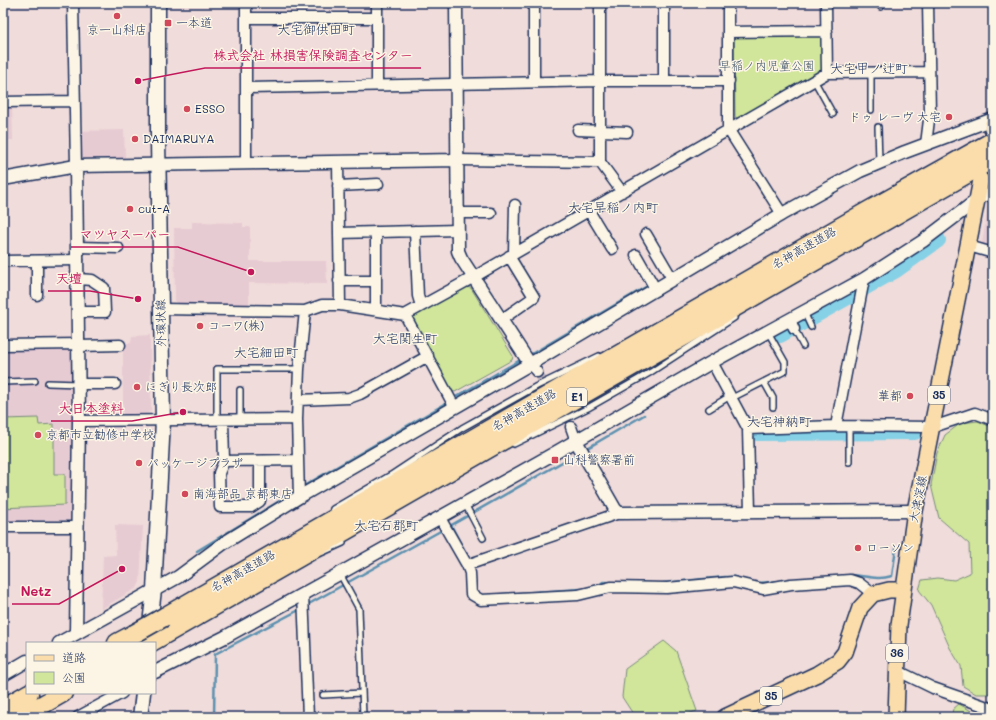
<svg xmlns="http://www.w3.org/2000/svg" width="996" height="720" font-family="Mali,'Klee One',sans-serif">
<rect width="100%" height="100%" fill="#f0dcda"/>
<filter id="ink" filterUnits="userSpaceOnUse"><feTurbulence type="fractalNoise" baseFrequency=".025" numOctaves="2"/><feDisplacementMap in="SourceGraphic" scale="8" xChannelSelector="R" yChannelSelector="G"/><feConvolveMatrix kernelMatrix="1 2 1 2 8 2 1 2 1" color-interpolation-filters="sRGB"/></filter>
<g filter="url(#ink)">
<path fill="#e7cbd3" d="M3,107H12L13,140H4L3,169Z
M124,130L125,158H76L75,131Z
M993,199V251L988,250L982,243L989,202Z
M192,222L243,223V227H250V261H326L327,284L249,283V305H179L175,301L174,228H192Z
M150,335L151,410L146,415L123,416V343H131L132,336Z
M3,349H70L74,353L73,518L71,520L3,521Z
M115,525L143,526L140,582L137,588L101,609L103,556L116,555Z"/>
<path fill="#d1e69a" stroke="#768a7c" d="M821,33L824,37L825,69L740,119L735,117L734,39L739,34Z
M466,287L471,288L513,356L512,360L455,392L451,391L412,322L413,317Z
M38,418L39,425L54,424V474H65V505L3,508V419Z
M978,421L993,428V694H976L963,686L961,666L950,648L931,605L919,590L922,580L938,578L954,580L970,573L969,544L939,518L931,485L937,453L945,435L961,423Z
M664,641L676,651L697,711L678,717H635L622,697L625,669Z
M959,704L982,717H951L953,709Z"/>
<g fill="none" stroke-linecap="round" stroke-linejoin="round">
<path stroke="#5b90b0" stroke-width="2.5" d="M528,356L649,285
M454,398L522,359
M584,450L644,415
M302,487L450,401
M451,525L467,556
M448,527L578,453
M197,551L296,491
M849,575C865,575 875,581 892,576L896,548
M663,583L725,577H734L745,580
M759,583L822,577
M598,586L603,582L640,583
M488,595L581,589
M307,605L444,529
M214,717L215,654L301,609"/>
<path stroke="#86d1e6" stroke-width="16" d="M780,335L896,270L938,240
M757,433L915,432"/>
<path stroke="#c5b9c1" stroke-width="10" stroke-dasharray="10 5" stroke-linecap="butt" d="M537,372L571,427"/>
<defs>
<path id="service" d="M881,3V7
M814,80L833,114
M871,110V72
M878,127L879,162
M804,312L811,327
M794,329L803,346
M3,382L35,381
M764,382L773,398V407
M48,383L79,384
M240,390V420
M732,398L785,371V362L768,332
M709,409L730,396
M217,419V369H299
M849,427V462
M514,444L588,408L651,372L734,318
M465,504L483,538
M333,509L391,475L462,428L537,386L599,356
M321,553L343,543
M340,574L359,609L363,716
M323,695L362,693"/>
<path id="minor" d="M73,3L76,166
M377,3V85
M534,3V82
M600,3V162L622,192
M664,3V81
M728,3V129L782,214
M246,18H377
M728,32L827,31
M827,73L929,72
M246,88L600,81H729
M3,102L74,101
M578,130L627,132
M926,144L930,112L928,3
M458,160L600,162
M338,162L340,305
M246,163V3
M338,186L378,184
M977,200L993,192
M589,211L612,249
M458,213H491
M415,231L418,296L421,306
M339,233L458,230
M646,234L673,280
M969,246L993,253
M78,247L118,248
M514,253L515,205
M636,255L656,290
M3,261L78,260
M37,261V295
M78,279L92,280L104,288L105,312H79
M339,281H376V232
M161,309L305,311L322,305H340L405,315L474,277L827,73L826,3
M376,310V281
M405,315L454,406
M501,320L534,297L509,256
M790,320L794,329
M3,345L79,344
M79,346L120,345
M712,362L748,429L750,512
M530,364L537,372
M79,384H115
M298,400L349,398L360,394L428,356
M223,420L224,461L219,473L220,507H251L260,501V461
M79,421L297,419
M836,426L864,279
M571,427L576,441
M748,429L836,426L933,427L975,413L993,420
M224,461L298,460
M299,497L297,419L299,369L305,311
M440,518L467,565L470,573L471,594L481,600L578,595L611,587L667,588L733,582L763,589L791,584L850,580L859,583L873,594
M3,527H78
M467,565L619,513
M303,594L308,717
M896,670L933,688L993,709
M78,717L122,693"/>
<path id="tertiary" d="M456,3L458,251L461,258L530,364
M3,179L76,166L458,160
M576,441L615,509L619,513L915,511
M76,633L79,421L76,166
M59,643L178,577L224,543L299,497L530,364L782,214L860,171L905,152L993,119
M155,672L225,637L339,574L553,454L712,362L864,279L923,241L977,200
M3,675L27,661"/>
<path id="secondary" d="M149,632L154,590L163,421L158,141V3
M140,717L143,693"/>
<path id="primary" d="M992,128L993,123
M725,717L817,674L838,661L845,652L860,608L873,594L889,590H903
M896,717L899,625L915,511L981,180"/>
<path id="motorway" d="M164,617L866,212L993,141
M117,643L134,634
M150,643L993,159
M3,708L29,693
M21,717L63,693"/>
</defs>
<use href="#service" stroke="#1b2f5e" stroke-width="8"/>
<use href="#minor" stroke="#1b2f5e" stroke-width="13"/>
<use href="#tertiary" stroke="#1b2f5e" stroke-width="15"/>
<use href="#secondary" stroke="#1b2f5e" stroke-width="17"/>
<use href="#primary" stroke="#1b2f5e" stroke-width="18"/>
<use href="#motorway" stroke="#1b2f5e" stroke-width="21"/>
<use href="#service" stroke="#fcf5e5" stroke-width="5"/>
<use href="#minor" stroke="#fcf5e5" stroke-width="10"/>
<use href="#tertiary" stroke="#fcf5e5" stroke-width="12"/>
<use href="#secondary" stroke="#fcf5e5" stroke-width="14"/>
<use href="#primary" stroke="#faddab" stroke-width="15"/>
<use href="#motorway" stroke="#faddab" stroke-width="18"/>
<defs>
<path id="motorway-bridge" d="M134,634L164,617"/>
</defs>
<use href="#motorway-bridge" stroke="#1b2f5e" stroke-width="21" stroke-linecap="butt"/>
<use href="#motorway-bridge" stroke="#faddab" stroke-width="18"/>
</g>
</g>
<g fill="#d1495b" stroke="#fcf5e5" stroke-width="1.5">
<circle cx="117" cy="16" r="4"/>
<rect x="164" y="19" width="8" height="8" rx="2"/>
<circle cx="187" cy="109" r="4"/>
<circle cx="949" cy="117" r="4"/>
<circle cx="135" cy="139" r="4"/>
<circle cx="130" cy="209" r="4"/>
<circle cx="200" cy="326" r="4"/>
<circle cx="137" cy="387" r="4"/>
<circle cx="910" cy="396" r="4"/>
<circle cx="38" cy="435" r="4"/>
<rect x="551" y="456" width="8" height="8" rx="2"/>
<circle cx="139" cy="463" r="4"/>
<circle cx="185" cy="494" r="4"/>
<circle cx="858" cy="548" r="4"/>
</g>
<g text-anchor="middle" stroke-width="3" stroke-linejoin="round" paint-order="stroke">
<g fill="#fcf5e5" stroke="#5e6a86" stroke-width="1">
<rect x="928" y="386" width="22" height="18" rx="3"/>
<rect x="567" y="388" width="20" height="18" rx="3"/>
<rect x="886" y="644" width="22" height="18" rx="3"/>
<rect x="760" y="687" width="22" height="18" rx="3"/>
</g>
<g font-size="11" font-weight="bold" fill="#1b2f5e">
<text x="939" y="399">35</text>
<text x="577" y="401">E1</text>
<text x="897" y="657">36</text>
<text x="771" y="700">35</text>
</g>
<g font-size="12" fill="#1b2f5e" stroke="#fcf5e5" text-anchor="start">
<text x="176" y="27">一本道</text>
<text x="117" y="34" text-anchor="middle">京一山科店</text>
<text x="195" y="113">ESSO</text>
<text x="941" y="121" text-anchor="end">ドゥ レーヴ 大宅</text>
<text x="143" y="143">DAIMARUYA</text>
<text x="138" y="213">cut-A</text>
<text x="208" y="330">コーワ(株)</text>
<text x="145" y="391">にぎり長次郎</text>
<text x="902" y="400" text-anchor="end">華都</text>
<text x="46" y="439">京都市立勧修中学校</text>
<text x="563" y="464">山科警察署前</text>
<text x="147" y="467">パッケージプラザ</text>
<text x="193" y="498">南海部品 京都東店</text>
<text x="866" y="552">ローソン</text>
</g>
<g font-size="12" fill="#3f546a" stroke="#fcf5e5">
<text x="767" y="70">早稲ノ内児童公園</text>
</g>
<g font-size="12" fill="#1b2f5e" stroke="#fcf5e5">
<text transform="translate(804 248) rotate(-30)" y="4">名神高速道路</text>
<text transform="translate(161 323) rotate(-91)" y="4">外環状線</text>
<text transform="translate(524 410) rotate(-30)" y="4">名神高速道路</text>
<text transform="translate(918 499) rotate(-79)" y="4">大津淀線</text>
<text transform="translate(243 571) rotate(-30)" y="4">名神高速道路</text>
</g>
<g font-size="13" fill="#1b2f5e" stroke="#fcf5e5">
<text x="316" y="34">大宅御供田町</text>
<text x="869" y="73">大宅甲ノ辻町</text>
<text x="613" y="212">大宅早稲ノ内町</text>
<text x="405" y="343">大宅関生町</text>
<text x="266" y="357">大宅細田町</text>
<text x="779" y="426">大宅神納町</text>
<text x="386" y="530">大宅石郡町</text>
</g>
</g>
<path fill="none" stroke="#c2185b" stroke-width="1.5" d="M138 81L205 68H421M251 272L178 247H71M138 299L90 291H48M183 412L132 421H51M122 569L59 604H12"/>
<g fill="#c2185b" stroke="#fcf5e5" stroke-width="1.5">
<circle cx="138" cy="81" r="4"/>
<circle cx="251" cy="272" r="4"/>
<circle cx="138" cy="299" r="4"/>
<circle cx="183" cy="412" r="4"/>
<circle cx="122" cy="569" r="4"/>
</g>
<g font-size="13" text-anchor="middle" font-weight="bold" fill="#c2185b" stroke="#fcf5e5" stroke-width="3" stroke-linejoin="round" paint-order="stroke">
<text x="313" y="60">株式会社 林損害保険調査センター</text>
<text x="125" y="239">マツヤスーパー</text>
<text x="69" y="283">天壇</text>
<text x="91" y="413">大日本塗料</text>
<text x="36" y="596">Netz</text>
</g>
<rect width="996" height="720" fill="none" stroke="#fcf5e5" stroke-width="16"/>
<rect x="8" y="8" width="980" height="704" fill="none" stroke="#1b2f5e" stroke-width="1.5" filter="url(#ink)"/>
<rect x="26" y="642" width="130" height="52" fill="#fcf5e5" stroke="#a2a6af"/>
<rect x="34" y="655" width="20" height="6" fill="#faddab" stroke="#a2a6af"/>
<text x="62" y="662" font-size="12" fill="#1b2f5e">道路</text>
<rect x="34" y="672" width="20" height="12" fill="#d1e69a" stroke="#a2a6af"/>
<text x="62" y="682" font-size="12" fill="#1b2f5e">公園</text>
</svg>
